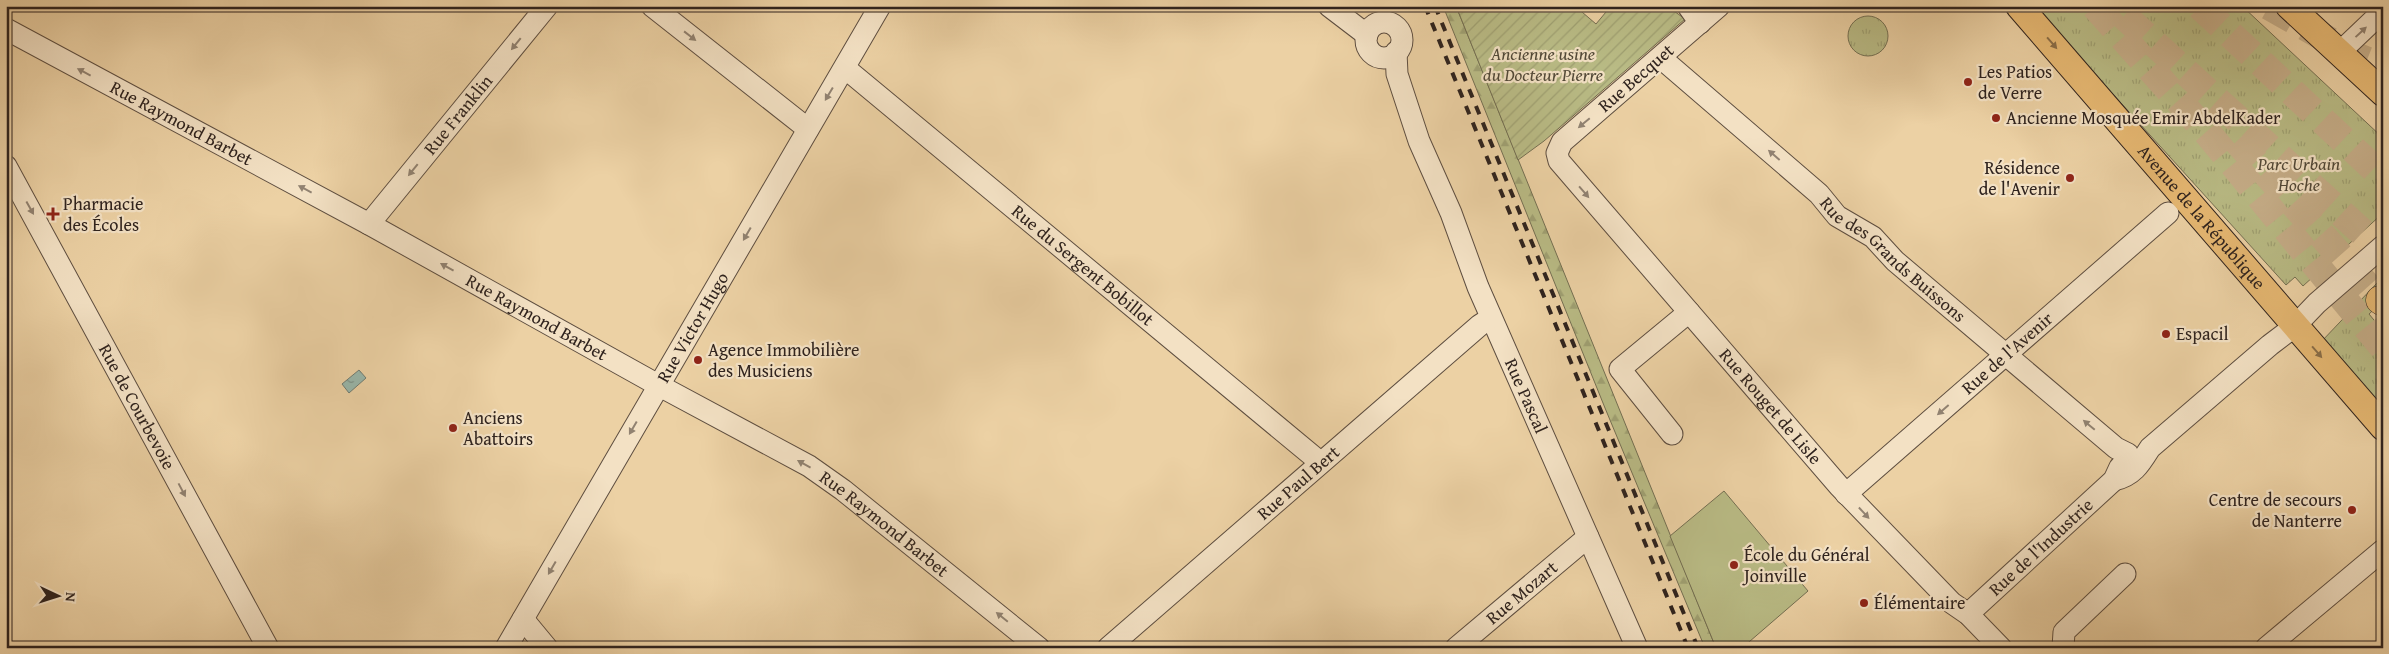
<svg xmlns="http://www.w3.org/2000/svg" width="2389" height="654" font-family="'Gentium Book Plus',serif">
<defs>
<pattern id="grass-tufts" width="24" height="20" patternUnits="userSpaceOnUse" patternTransform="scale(1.25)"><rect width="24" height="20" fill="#b9bb85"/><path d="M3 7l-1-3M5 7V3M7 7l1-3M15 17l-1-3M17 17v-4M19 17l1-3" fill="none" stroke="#9fa072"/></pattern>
<pattern id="forest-firs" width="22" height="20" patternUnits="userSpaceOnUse" patternTransform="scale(1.25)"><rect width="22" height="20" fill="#b9bb85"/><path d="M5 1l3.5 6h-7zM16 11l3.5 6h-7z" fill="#9fa072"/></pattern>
<pattern id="garden-furrows" width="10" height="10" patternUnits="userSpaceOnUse" patternTransform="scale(1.25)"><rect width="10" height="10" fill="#b9bb85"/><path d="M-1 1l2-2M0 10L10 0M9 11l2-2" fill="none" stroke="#9fa072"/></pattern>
<pattern id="water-ripples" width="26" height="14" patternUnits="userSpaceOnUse" patternTransform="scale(1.25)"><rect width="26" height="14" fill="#99b7ab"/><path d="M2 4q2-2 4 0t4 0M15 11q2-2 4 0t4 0" fill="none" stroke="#7d948b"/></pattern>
</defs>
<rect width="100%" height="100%" fill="#ecd1a4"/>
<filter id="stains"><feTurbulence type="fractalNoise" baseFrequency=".004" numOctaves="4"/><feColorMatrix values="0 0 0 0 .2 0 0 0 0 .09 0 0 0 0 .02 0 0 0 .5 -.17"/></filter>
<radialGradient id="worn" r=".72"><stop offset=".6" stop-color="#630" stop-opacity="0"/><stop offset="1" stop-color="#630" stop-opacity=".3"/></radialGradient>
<path fill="url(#grass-tufts)" stroke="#746f52" d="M2033,6H2242L2383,138V213L2303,286L2295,277L2286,285Z
M1848 36a20 20 0 1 1 40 0a20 20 0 1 1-40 0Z
M2378,282L2383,288V301L2369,314L2383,331V414L2321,342Z"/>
<path fill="url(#forest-firs)" stroke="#746f52" d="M1443,6H1456L1716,648H1705L1605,408Z"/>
<path fill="url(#garden-furrows)" stroke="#746f52" d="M1456,6H1575L1596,24L1611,6H1667L1685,19L1544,141L1518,160Z"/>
<path fill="#b9bb85" stroke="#746f52" d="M1724,491L1808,591L1742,648H1716L1670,536Z"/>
<path fill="url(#water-ripples)" stroke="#6f7c73" d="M359,370L366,378L349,393L342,384Z"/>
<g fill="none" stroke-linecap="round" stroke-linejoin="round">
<path stroke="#c6ae89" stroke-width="28" stroke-dasharray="28 14" stroke-linecap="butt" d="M2095,6L2210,136L2383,347
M2200,6L2383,177
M2269,6L2358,57L2383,67
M2124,16L2383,251
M2237,141L2380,300"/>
<defs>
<g id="minor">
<path d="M652,6L808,129"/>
<path d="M1329,6L1367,35"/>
<path d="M1688,6L1700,23"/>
<path id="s1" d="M1719,6L1562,142L1557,153L1559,161L1839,486L1952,603L1968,614L2001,648"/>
<circle cx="1384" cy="40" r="18"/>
<path id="s2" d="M6,29L369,224L658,385L809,466L843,490L1039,648"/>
<path id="s3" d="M1396,52L1397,74L1419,141L1451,213L1478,287L1637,648"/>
<path d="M2340,52L2383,11"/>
<path id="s4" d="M1661,58L1819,194L1837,216L1873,237L1895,261L2116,448L2128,454"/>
<path id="s5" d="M845,68L1320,462"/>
<path id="s6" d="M6,166L268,648"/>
<path id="s7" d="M369,224L547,6"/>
<path d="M1672,434L1620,369L1689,312"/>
<path d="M2114,480C2133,476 2140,464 2150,448L2270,345L2295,326L2317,303L2383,246"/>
<path id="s8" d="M1846,494L2168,213"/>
<path id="s9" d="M1968,614L2114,480L2120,467"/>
<path d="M523,619L547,648"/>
<path id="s10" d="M506,648L880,6"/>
<path id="s11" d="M1108,648L1480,325L1491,318"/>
<path id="s12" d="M1456,648L1588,537"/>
<path d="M2063,648L2064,632L2125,574"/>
<path d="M2266,648L2383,550"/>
</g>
<g id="major">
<path id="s13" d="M2019,6L2383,427"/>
<path d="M2289,6L2383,93"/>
</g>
<path id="highway" d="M2380,300L2383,302"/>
</defs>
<use href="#minor" stroke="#5e4e40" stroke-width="23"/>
<use href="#major" stroke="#2f231e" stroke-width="28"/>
<use href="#highway" stroke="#2f231e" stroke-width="29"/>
<use href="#minor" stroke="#f3e1c4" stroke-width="21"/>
<use href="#major" stroke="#e6b872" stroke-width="26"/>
<use href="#highway" stroke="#e6b872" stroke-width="28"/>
<path stroke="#2f231e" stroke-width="4" stroke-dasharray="9 9" stroke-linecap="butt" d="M1425,6L1688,648
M1435,6L1698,648"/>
</g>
<defs><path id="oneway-solid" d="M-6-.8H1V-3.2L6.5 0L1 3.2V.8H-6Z" transform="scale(1.25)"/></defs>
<g fill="#918271">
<use href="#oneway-solid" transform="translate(2361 32) rotate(-43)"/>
<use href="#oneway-solid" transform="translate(690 36) rotate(38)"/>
<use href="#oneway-solid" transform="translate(516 44) rotate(129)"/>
<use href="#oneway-solid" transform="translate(84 72) rotate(-152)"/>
<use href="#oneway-solid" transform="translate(829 94) rotate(121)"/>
<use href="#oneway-solid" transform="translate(1584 123) rotate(140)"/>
<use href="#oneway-solid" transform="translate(1774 155) rotate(-139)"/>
<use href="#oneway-solid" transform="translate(413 170) rotate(129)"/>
<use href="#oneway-solid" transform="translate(305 189) rotate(-152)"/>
<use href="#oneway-solid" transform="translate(1584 192) rotate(49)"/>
<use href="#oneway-solid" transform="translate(30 208) rotate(61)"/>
<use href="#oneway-solid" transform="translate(747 234) rotate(120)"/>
<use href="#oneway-solid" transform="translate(447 267) rotate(-151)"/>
<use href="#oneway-solid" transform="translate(1943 410) rotate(139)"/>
<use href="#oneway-solid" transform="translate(2089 425) rotate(-140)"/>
<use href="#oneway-solid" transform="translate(633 428) rotate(120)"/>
<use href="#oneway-solid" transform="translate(804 464) rotate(-151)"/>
<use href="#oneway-solid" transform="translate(182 490) rotate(62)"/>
<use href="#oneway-solid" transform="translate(1864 513) rotate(47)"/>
<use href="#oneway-solid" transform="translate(552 568) rotate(120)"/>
<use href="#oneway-solid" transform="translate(1002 617) rotate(-141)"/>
</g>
<g fill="#8a6e48">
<use href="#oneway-solid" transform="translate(2052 43) rotate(49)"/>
<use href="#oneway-solid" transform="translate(2317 352) rotate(49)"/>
</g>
<g fill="#8f2418" stroke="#f3e1c4" stroke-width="2">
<circle cx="1968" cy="82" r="5"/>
<circle cx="1996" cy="118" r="5"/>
<circle cx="2070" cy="178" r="5"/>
<path d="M50.5 206.5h5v5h5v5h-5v5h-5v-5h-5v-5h5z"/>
<circle cx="2166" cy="334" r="5"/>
<circle cx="698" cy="360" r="5"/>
<circle cx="453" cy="428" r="5"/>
<circle cx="2352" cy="510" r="5"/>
<circle cx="1734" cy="565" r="5"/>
<circle cx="1864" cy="603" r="5"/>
</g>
<g text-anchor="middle" stroke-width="4.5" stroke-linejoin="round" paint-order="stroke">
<g font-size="18" font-style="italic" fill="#524938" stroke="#f3e1c4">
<text x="1543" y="60">Ancienne usine<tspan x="1543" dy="21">du Docteur Pierre</tspan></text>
<text x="2299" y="170">Parc Urbain<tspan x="2299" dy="21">Hoche</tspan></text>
</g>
<g font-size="18" fill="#2f231e" stroke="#f3e1c4" text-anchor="start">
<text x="1978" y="78">Les Patios<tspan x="1978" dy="21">de Verre</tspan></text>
<text x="2006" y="124">Ancienne Mosquée Emir AbdelKader</text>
<text x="2060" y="174" text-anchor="end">Résidence<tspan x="2060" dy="21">de l'Avenir</tspan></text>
<text x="63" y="210">Pharmacie<tspan x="63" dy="21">des Écoles</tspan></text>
<text x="2176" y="340">Espacil</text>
<text x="708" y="356">Agence Immobilière<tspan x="708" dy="21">des Musiciens</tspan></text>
<text x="463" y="424">Anciens<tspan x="463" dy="21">Abattoirs</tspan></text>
<text x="2342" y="506" text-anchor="end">Centre de secours<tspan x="2342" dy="21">de Nanterre</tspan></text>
<text x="1744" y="561">École du Général<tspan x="1744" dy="21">Joinville</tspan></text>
<text x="1874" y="609">Élémentaire</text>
</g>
<g font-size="18" fill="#2f231e" stroke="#f3e1c4">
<text transform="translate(1636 78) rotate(-41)" y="6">Rue Becquet</text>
<text dy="6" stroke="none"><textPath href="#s7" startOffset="141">Rue Franklin</textPath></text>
<text dy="6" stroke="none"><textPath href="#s2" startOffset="199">Rue Raymond Barbet</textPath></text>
<text dy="6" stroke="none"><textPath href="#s13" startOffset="279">Avenue de la République</textPath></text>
<text dy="6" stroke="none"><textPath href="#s4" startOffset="308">Rue des Grands Buissons</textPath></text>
<text dy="6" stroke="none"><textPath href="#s5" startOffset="309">Rue du Sergent Bobillot</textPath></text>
<text dy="6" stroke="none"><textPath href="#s2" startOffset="604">Rue Raymond Barbet</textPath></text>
<text dy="6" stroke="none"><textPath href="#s10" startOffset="371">Rue Victor Hugo</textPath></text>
<text dy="6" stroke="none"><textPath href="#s8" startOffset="214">Rue de l'Avenir</textPath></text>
<text dy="6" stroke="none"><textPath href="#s3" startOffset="369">Rue Pascal</textPath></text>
<text dy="6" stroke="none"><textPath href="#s6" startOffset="274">Rue de Courbevoie</textPath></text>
<text dy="6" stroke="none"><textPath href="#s1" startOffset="552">Rue Rouget de Lisle</textPath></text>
<text dy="6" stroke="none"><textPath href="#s11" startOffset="252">Rue Paul Bert</textPath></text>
<text dy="6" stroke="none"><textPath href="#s2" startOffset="1009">Rue Raymond Barbet</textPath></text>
<text dy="6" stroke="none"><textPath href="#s9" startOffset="99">Rue de l'Industrie</textPath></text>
<text dy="6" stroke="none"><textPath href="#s12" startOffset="86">Rue Mozart</textPath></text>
</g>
</g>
<rect width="2389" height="654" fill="none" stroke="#ecd1a4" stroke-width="25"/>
<rect x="8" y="8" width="2374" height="639" fill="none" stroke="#2f231e" stroke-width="2.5"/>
<rect x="12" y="12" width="2364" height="629" fill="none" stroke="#2f231e"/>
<g transform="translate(58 596) rotate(94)" stroke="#f3e1c4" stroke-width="4" paint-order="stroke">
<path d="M0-4L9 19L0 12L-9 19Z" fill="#2f231e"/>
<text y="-8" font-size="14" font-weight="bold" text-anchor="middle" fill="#2f231e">N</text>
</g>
<rect width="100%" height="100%" filter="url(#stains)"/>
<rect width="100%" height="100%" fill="url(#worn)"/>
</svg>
